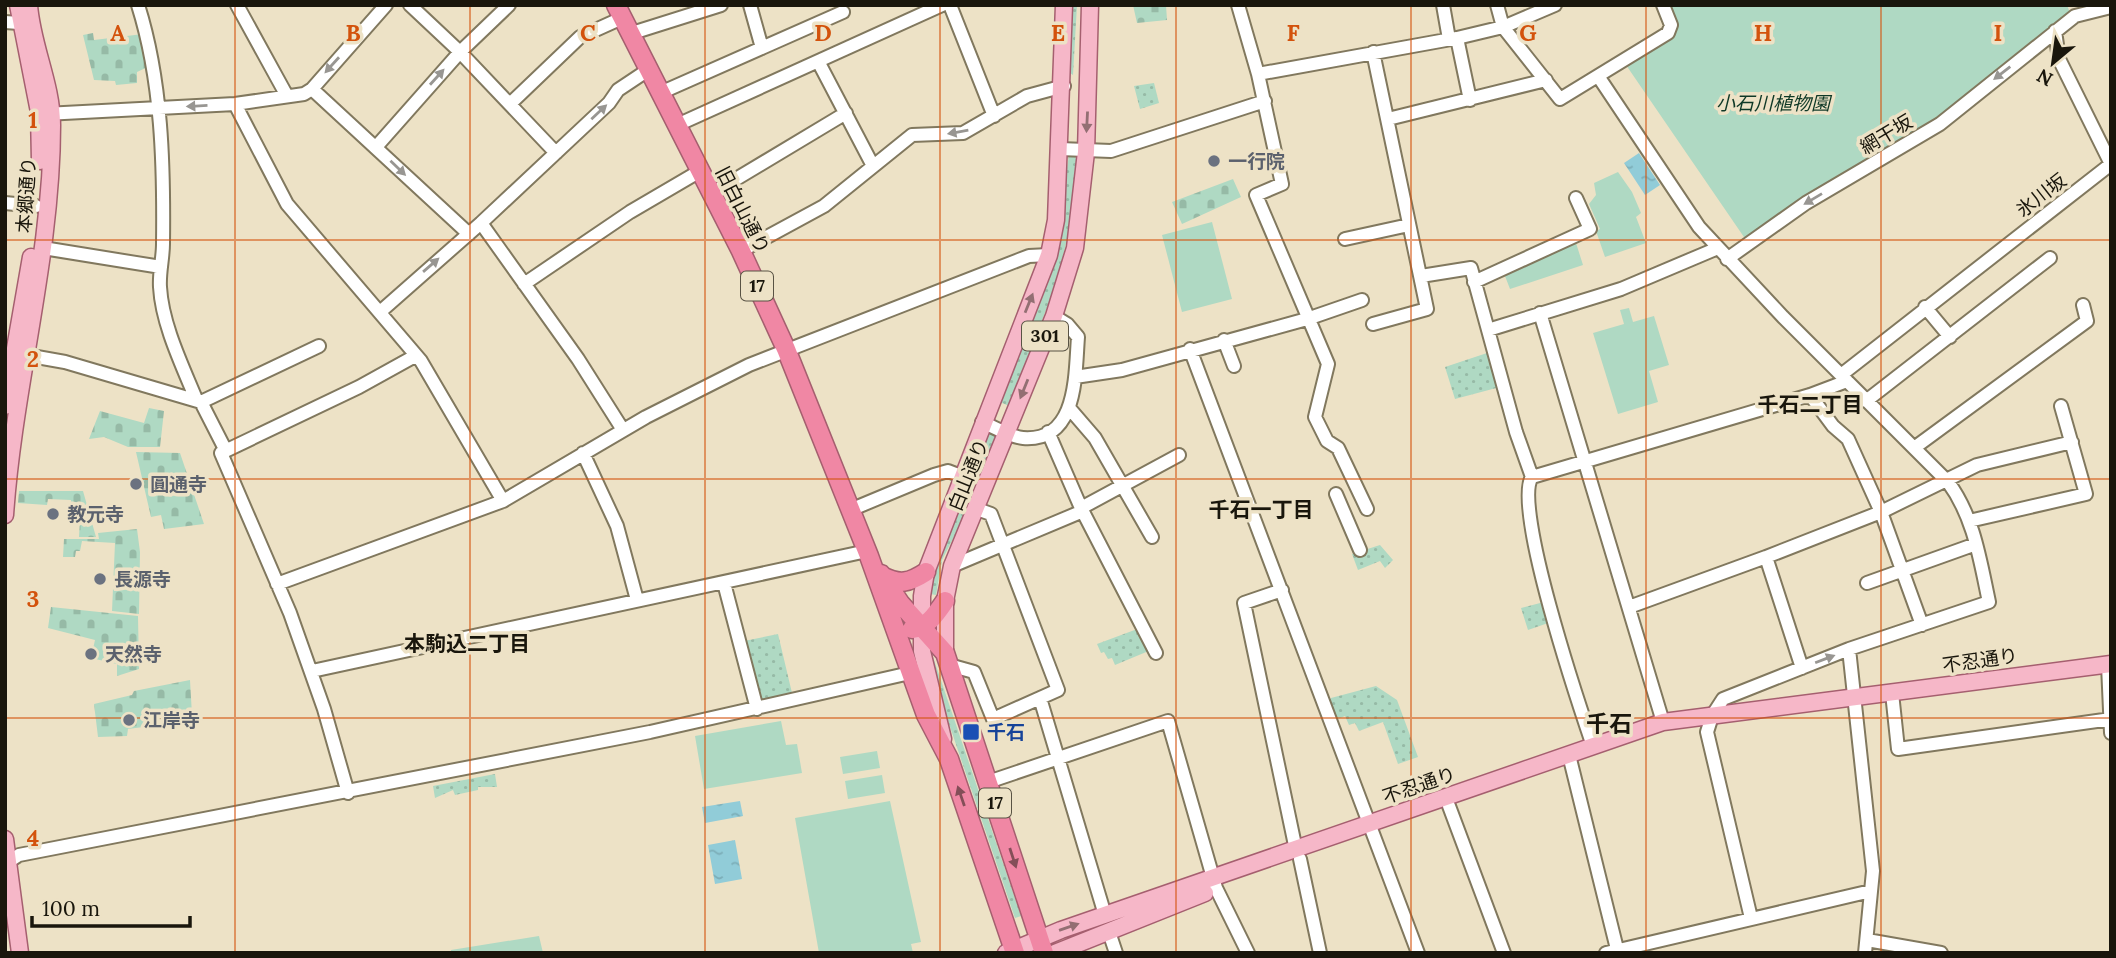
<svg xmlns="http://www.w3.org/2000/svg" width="2116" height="958" font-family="Lora,'Noto Sans JP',serif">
<defs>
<pattern id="grass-dots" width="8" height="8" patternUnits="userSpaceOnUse" patternTransform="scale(1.75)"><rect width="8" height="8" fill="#afd9c3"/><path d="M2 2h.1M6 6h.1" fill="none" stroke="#96baa6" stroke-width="1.8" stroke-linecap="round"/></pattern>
<pattern id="cemetery-stones" width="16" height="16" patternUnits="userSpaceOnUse" patternTransform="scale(1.75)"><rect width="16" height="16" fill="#afd9c3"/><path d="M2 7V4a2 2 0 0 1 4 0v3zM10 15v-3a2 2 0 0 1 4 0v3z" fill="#96baa6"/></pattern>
<pattern id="water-ripples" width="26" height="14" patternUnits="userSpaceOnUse" patternTransform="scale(1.75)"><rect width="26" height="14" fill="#91ccd8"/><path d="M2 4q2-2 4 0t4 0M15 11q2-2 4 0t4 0" fill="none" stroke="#7caeb8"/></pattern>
</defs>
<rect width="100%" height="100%" fill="#ede2c6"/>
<path fill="url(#grass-dots)" d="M1071,5H1077L1073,75L1070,73Z
M1154,83L1159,103L1140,109L1134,86Z
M1069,155H1074L1077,161L1068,234L1058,279L1009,406L1000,402L1042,297L1052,264Z
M1490,352L1500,387L1455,399L1445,367Z
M989,432L996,437L970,506L942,560L936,595L930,594L934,570Z
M1380,545L1393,560L1385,568L1380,561L1358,570L1352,554Z
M1544,602L1551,622L1528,630L1521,608Z
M1140,628L1151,650L1115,665L1112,658L1108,659L1104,652L1101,653L1097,644Z
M778,634L792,693L759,701L744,641Z
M930,648L1021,916L1015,918L946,715Z
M1376,686L1397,700L1418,757L1398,764L1383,722L1359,731L1355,723L1349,725L1345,716L1336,720L1328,704L1331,698Z
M495,774L497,787H478V790L455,795L453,790L435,798L433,786Z"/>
<path fill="url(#cemetery-stones)" d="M1133,5H1166L1167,20L1137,23Z
M93,33L94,40L143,34L150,66L137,72V83L116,85L115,81L94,80L83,35Z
M1233,179L1241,197L1182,224L1172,202Z
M149,408L164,411L160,447H128L104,437L89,439L100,411L144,423Z
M136,452L180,453L204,524L164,529L161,515L151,517Z
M19,491H83L96,537H79L80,519L71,518V500L48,499L47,505L18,503Z
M137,529L140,552L139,614L112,611L115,543L82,541L80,551H76L75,557H63L64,539H99L98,533Z
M51,607L138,616L139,669L117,676V664L91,658L95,640L48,628Z
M190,680L192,715L187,717V722L164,724L162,719L151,721V726L128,729L127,736L98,737L94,704L132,695L134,691Z"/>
<path fill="#afd9c3" d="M1666,5H2067L2070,13L2009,59L1935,122L1746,240L1626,65L1670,36Z
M1618,172L1632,192L1641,213L1636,217L1646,243L1605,257L1596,231L1600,229L1589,204L1596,195L1594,183Z
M1212,222L1232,299L1182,312L1162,235Z
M1576,243L1583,265L1510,289L1505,276Z
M1629,308L1633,322L1654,316L1669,365L1649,371L1658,402L1618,414L1593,333L1624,324L1620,310Z
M781,721L786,745L797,744L802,773L704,789L695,736Z
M877,751L880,768L843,774L840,757Z
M882,775L885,793L848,799L845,781Z
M890,801L921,942L911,944L913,953H819L795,818Z
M539,936L543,953H451V950Z"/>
<path fill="url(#water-ripples)" d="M1639,153L1660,185L1645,195L1624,163Z
M740,801L743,816L705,823L702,807Z
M735,840L742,879L715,884L708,845Z"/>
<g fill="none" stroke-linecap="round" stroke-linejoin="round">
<defs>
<path id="minor" d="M138,5C162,81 164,165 163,244C163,258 159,273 160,287C162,324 182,365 196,399
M237,5L287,96
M410,5L460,52L556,153
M750,5L762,48
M950,5L994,116
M1238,5L1258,74L1282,184L1256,195L1328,364L1315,417L1327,441L1338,448L1367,509
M1443,5L1449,39
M1497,5L1503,27L1560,99L1668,33L1671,25L1663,5
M5,22L19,23
M629,34L721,5
M1457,38L1470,100
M1373,52L1427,309L1373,324
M819,63L873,166
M1258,74L1457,38L1503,27L1555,5
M1598,76L1699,227L1783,317L1948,482C1974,517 1980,560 1989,602L1849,649L1723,699L1712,716L1707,732L1751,918
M312,89L469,234
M660,93L843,12
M235,104L287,204L421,361L503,501
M510,104L580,37L622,18
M45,114L235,104L304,94L312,89L386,5
M1388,119L1546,80
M677,125L942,5
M376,147L460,52L509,5
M1060,149L1111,151L1265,101
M711,194L846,113
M5,203L36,206
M481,223L578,359L623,430
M1345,239L1409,225
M43,248L161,267
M741,251L824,206L912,135L963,133L1027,96L1064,86
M1727,259L1806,203L1940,124L2075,16L2111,7
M1421,276L1471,268L1516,432L1532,477C1512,505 1579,705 1593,746
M1474,282L1590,229L1576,198
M524,284L630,212L700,171
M1925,307L1950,337
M380,312L481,223L609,103L618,90L648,70
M1540,313L1663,722
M1488,330L1621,289L1718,248
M1224,340L1234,366
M1190,349L1418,953
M20,354L65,362L201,402L225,449
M1841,375L2111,164L2059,59L2055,31
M1075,377L1122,370L1307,319L1362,300
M1810,395L1833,426L1848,439L1881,512L1922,625
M1866,401L2050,258
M201,402L319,346
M1070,409L1095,438L1152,537
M982,422C994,427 1010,437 1023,438C1078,442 1075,375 1078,337L1067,324L1054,316
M1048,432L1081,508L1156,653
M1914,448L2087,321L2083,305
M583,453L617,526L637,600
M1532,477L1810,395L1847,381
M1336,494L1360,550
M1081,508L1179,455
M850,510L934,475L948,471L961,476
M1969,521L2086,494L2061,406
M952,566L1083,511
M724,583L757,709
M1867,583L1976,544
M277,584L503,501L646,417L749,365L1029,256L1049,255
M1282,590L1244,603L1296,850
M1629,607L1766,557
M1849,649L1873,871L1865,953
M949,665L974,672L993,719L1058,690L991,514L977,509
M2108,665L2111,733
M1802,668L1766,557L1881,512L1977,465L2072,442
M312,671L867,551
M1892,693L1898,749L2111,719
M1040,698L1105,915
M1569,755L1618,953
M988,782L1168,721L1216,888L1248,953
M348,793L324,709L290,613L221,453L359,387L415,356
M1449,806L1504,953
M1300,859L1320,953
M5,864L19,855L650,732L910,673
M1109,932L1116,953
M1867,940L1941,953
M1606,953L1871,891"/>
<path id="major" d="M18,5L39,112L40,161
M5,406L31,257
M5,515C14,384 52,257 52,125C52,84 32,46 29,5
M945,653V601L952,566L1054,316L1075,248L1086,152L1090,5
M943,739L922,651V596L926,572L1049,255L1056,220L1064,5
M5,839L20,953
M1006,953L1061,930L1663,722L2111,664
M1055,953L1205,893"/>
<path id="highway" d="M616,5L741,251L786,349L869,556L926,715L949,759L1015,953
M881,574L900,603L945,653L1044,953
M882,576C900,585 909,583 926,572
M912,629C928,627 936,614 945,601"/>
</defs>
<use href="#minor" stroke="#81785e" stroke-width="16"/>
<use href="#major" stroke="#a55f6f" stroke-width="19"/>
<use href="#highway" stroke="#a55f6f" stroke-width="21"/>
<use href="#minor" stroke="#fff" stroke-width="12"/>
<use href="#major" stroke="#f6b7c8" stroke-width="16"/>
<use href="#highway" stroke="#f087a4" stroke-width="18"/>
</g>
<defs><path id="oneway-solid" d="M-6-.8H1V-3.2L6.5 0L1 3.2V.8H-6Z" transform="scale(1.75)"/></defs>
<g fill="#989692">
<use href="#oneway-solid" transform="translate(332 65) rotate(132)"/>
<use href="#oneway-solid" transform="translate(2002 73) rotate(142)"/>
<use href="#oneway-solid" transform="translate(437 77) rotate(-48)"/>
<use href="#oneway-solid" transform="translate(197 106) rotate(177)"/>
<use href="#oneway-solid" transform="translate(599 112) rotate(-43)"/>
<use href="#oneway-solid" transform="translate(958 132) rotate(170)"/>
<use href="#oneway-solid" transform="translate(398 168) rotate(44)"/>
<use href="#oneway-solid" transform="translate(1813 199) rotate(149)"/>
<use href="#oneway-solid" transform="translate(431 265) rotate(-41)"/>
<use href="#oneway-solid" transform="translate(1825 659) rotate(-21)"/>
</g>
<g fill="#936f73">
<use href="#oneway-solid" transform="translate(1087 122) rotate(93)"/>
<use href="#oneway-solid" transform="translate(1029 303) rotate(-68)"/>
<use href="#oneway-solid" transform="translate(1024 389) rotate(112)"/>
<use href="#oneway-solid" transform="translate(1069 927) rotate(-19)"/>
</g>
<g fill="#844e58">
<use href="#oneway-solid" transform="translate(961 796) rotate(-109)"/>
<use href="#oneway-solid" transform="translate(1013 858) rotate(72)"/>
</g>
<path fill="none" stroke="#d3520c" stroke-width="2" stroke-opacity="0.55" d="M235,5V953M470,5V953M705,5V953M940,5V953M1176,5V953M1411,5V953M1646,5V953M1881,5V953M5,240H2111M5,479H2111M5,718H2111"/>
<g fill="#6b7280" stroke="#ede2c6" stroke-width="2.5">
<circle cx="1214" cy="161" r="7"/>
<circle cx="136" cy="484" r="7"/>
<circle cx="53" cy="514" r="7"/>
<circle cx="100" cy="579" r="7"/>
<circle cx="91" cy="654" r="7"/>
<circle cx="129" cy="720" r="7"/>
</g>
<rect fill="#1a4fb4" stroke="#ede2c6" stroke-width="2.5" x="962" y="723" width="18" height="18" rx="3.5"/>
<g text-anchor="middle" stroke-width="7" stroke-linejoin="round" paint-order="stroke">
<g fill="#ede2c6" stroke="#595344" stroke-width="2">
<rect x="741" y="271.5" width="32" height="29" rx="5"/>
<rect x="1022" y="321.5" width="46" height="29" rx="5"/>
<rect x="979" y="788.5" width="32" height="29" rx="5"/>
</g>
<g font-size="18" font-weight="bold" fill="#19160c">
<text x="757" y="292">17</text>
<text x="1045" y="342">301</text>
<text x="995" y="809">17</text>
</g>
<g font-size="19" font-style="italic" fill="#0e3826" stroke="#ede2c6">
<text x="1773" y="110">小石川植物園</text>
</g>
<g font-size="19" fill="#19160c" stroke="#ede2c6">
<text transform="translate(1886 134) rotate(-31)" y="7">網干坂</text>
<text transform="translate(26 195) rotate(-86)" y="7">本郷通り</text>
<text transform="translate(2041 195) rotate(-38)" y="7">氷川坂</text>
<text transform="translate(743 210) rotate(63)" y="7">旧白山通り</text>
<text transform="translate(968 475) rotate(-68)" y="7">白山通り</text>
<text transform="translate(1980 660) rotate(-8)" y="7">不忍通り</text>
<text transform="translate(1419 785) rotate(-19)" y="7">不忍通り</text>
</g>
<g font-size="19" font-weight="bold" fill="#5b616d" stroke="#ede2c6" text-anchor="start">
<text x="1228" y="168">一行院</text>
<text x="150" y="491">圓通寺</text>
<text x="67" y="521">教元寺</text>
<text x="114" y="586">長源寺</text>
<text x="105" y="661">天然寺</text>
<text x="143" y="727">江岸寺</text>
</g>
<g font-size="19" font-weight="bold" fill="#164399" stroke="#ede2c6" text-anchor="start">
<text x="987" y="739">千石</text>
</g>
<g font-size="21" font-weight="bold" fill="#19160c" stroke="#ede2c6">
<text x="1810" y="412">千石二丁目</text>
<text x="1261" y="517">千石一丁目</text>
<text x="467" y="651">本駒込二丁目</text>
</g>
<g font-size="23" font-weight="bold" fill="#19160c" stroke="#ede2c6">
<text x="1609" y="732">千石</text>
</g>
</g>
<g font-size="23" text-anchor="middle" font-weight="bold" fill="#d3520c" stroke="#ede2c6" stroke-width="7" stroke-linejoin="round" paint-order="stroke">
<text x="118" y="41">A</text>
<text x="353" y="41">B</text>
<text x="588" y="41">C</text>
<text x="823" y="41">D</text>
<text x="1058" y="41">E</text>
<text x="1293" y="41">F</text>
<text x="1528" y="41">G</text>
<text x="1763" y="41">H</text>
<text x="1998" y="41">I</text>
<text x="33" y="128">1</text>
<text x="33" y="367">2</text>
<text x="33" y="607">3</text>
<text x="33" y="846">4</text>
</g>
<rect width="2116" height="958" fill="none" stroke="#19160c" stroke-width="14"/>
<g transform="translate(2053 63) rotate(209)" stroke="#ede2c6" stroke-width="5" paint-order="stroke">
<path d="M0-5L12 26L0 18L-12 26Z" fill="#19160c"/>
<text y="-10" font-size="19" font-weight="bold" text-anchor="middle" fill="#19160c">N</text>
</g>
<path d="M32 916v10h158v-10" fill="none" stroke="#19160c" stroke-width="3.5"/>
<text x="42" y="916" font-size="21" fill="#19160c" stroke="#ede2c6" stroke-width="5" paint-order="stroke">100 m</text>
</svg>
